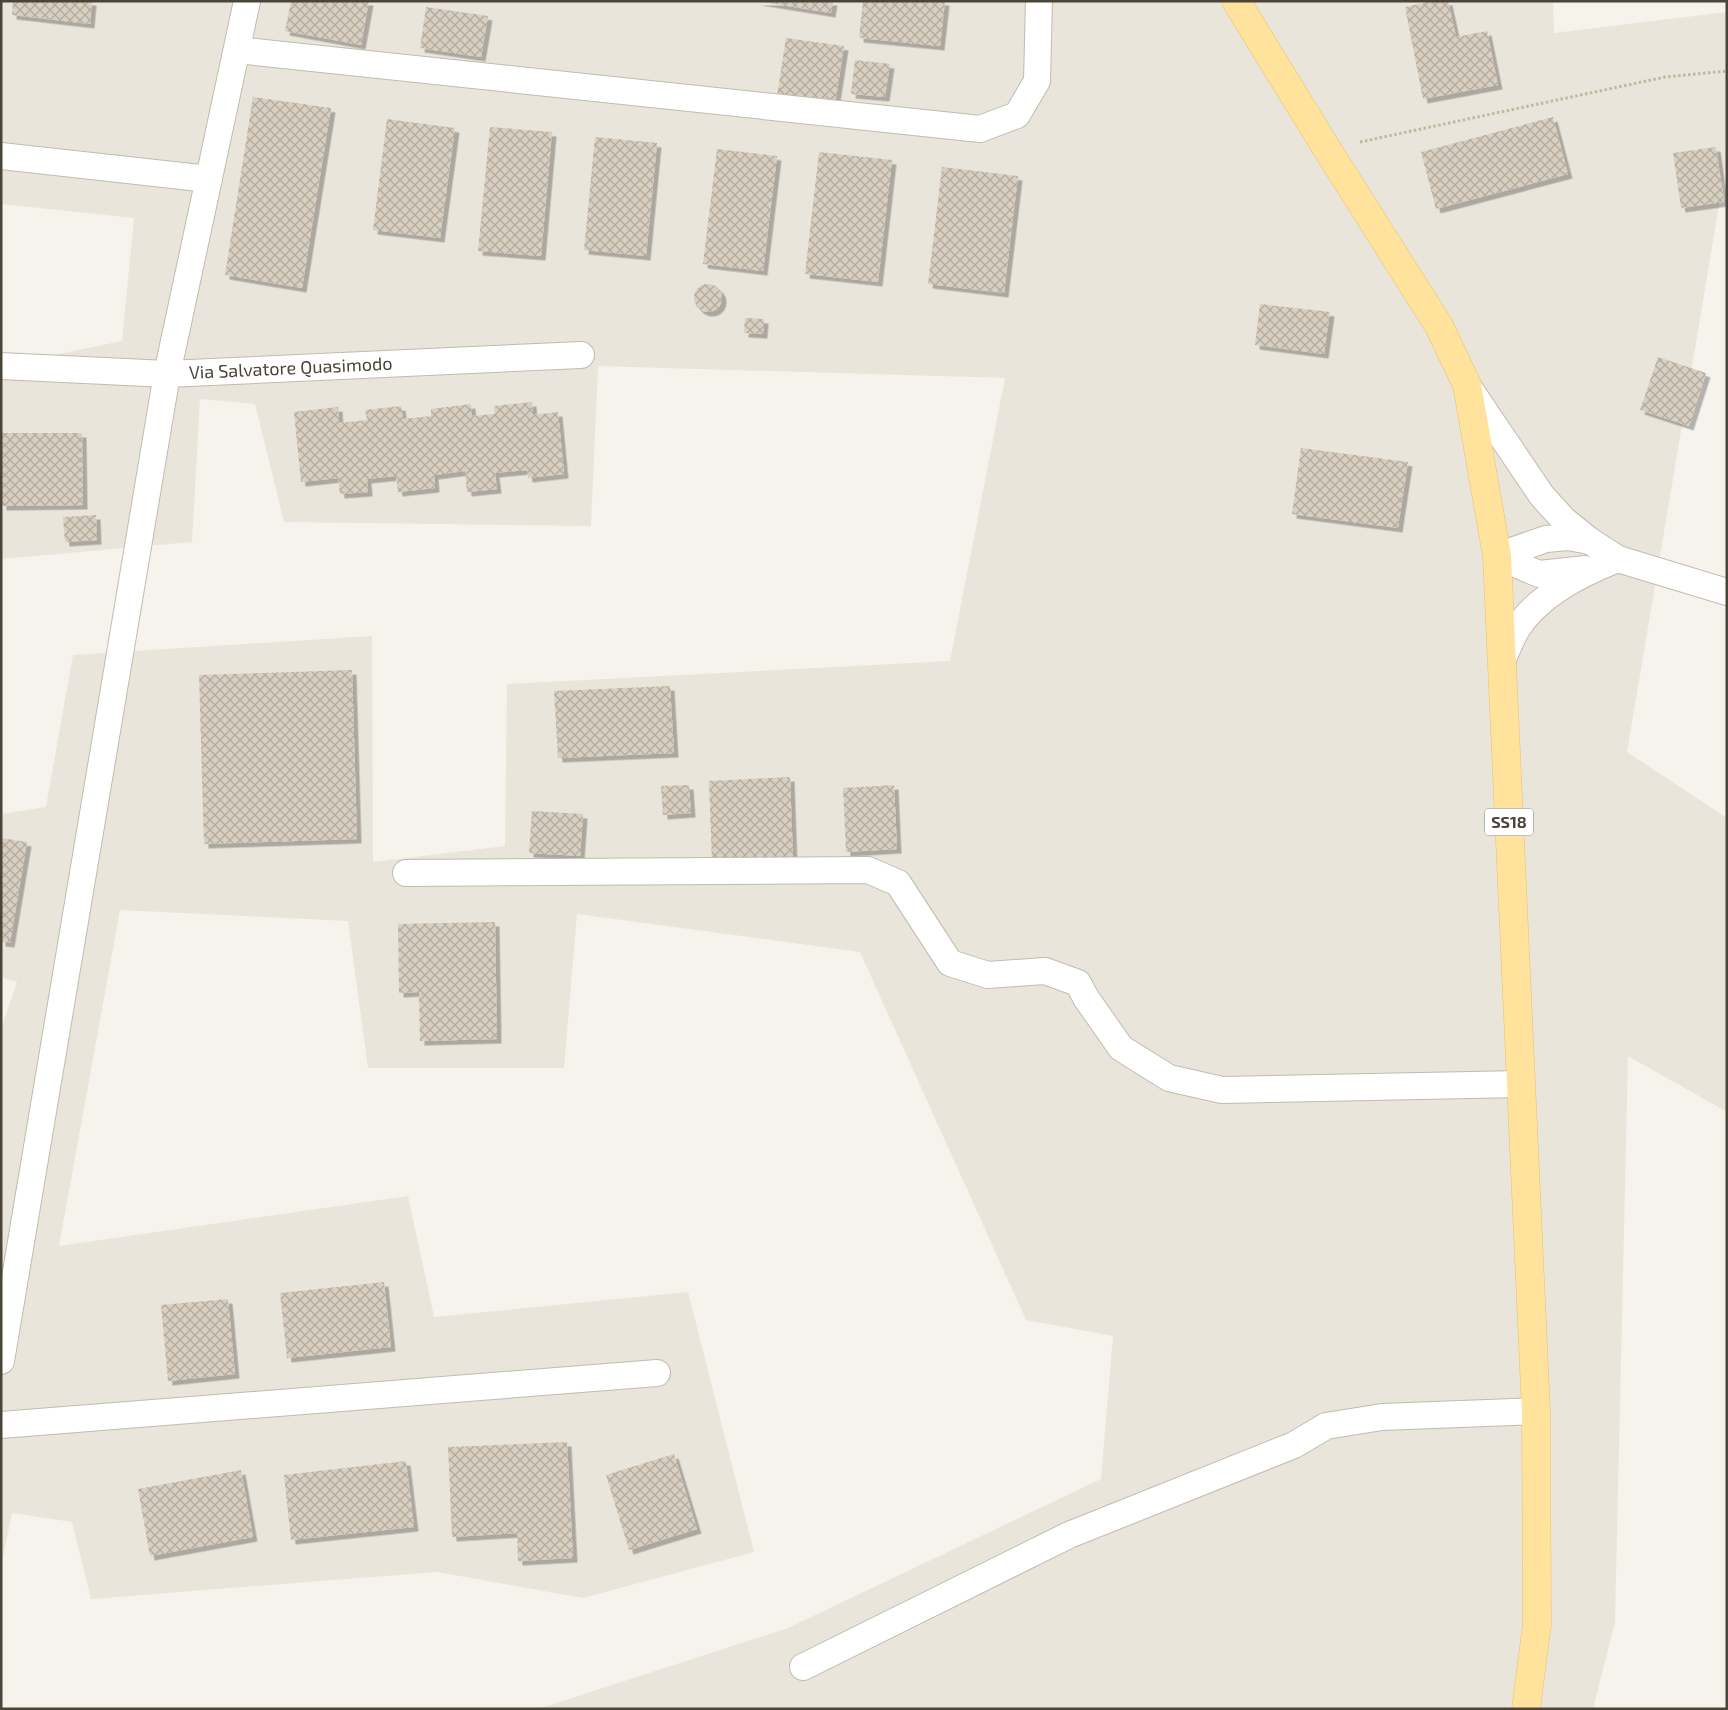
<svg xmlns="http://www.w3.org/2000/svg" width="1728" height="1710" font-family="'Exo 2',sans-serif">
<defs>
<pattern id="building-cross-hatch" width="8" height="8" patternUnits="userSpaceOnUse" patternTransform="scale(1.25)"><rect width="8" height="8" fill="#d8cfc1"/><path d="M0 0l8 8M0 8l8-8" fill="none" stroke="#b1aa9e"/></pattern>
<filter id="shadow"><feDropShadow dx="4.5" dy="4.5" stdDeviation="0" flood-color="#0004"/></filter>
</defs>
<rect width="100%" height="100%" fill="#f6f3ec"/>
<path fill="#eae5da" d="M1,1H1553L1554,33L1727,12V158L1627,752L1727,818V1112L1628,1056L1615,1622L1593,1709H538L788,1628L1101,1479L1113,1336L1026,1320L860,952L577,914L564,1068H368L348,921L120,910L59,1246L408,1196L434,1317L688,1292L754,1552L583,1598L437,1572L91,1599L72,1522L12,1513L1,1566V1029L17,982L1,977V814L46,807L73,655L372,636L373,862L505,846L507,684L950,661L1005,378L598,366L591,526L284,522L255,404L200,399L192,542L1,559V366L122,341L134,218L1,204Z"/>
<path fill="url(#building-cross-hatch)" filter="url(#shadow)" d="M13,1H92L90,24L12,15Z
M291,1H369L361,45L285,31Z
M757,1H833L831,13Z
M863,1H945L940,46L859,38Z
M1434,1H1448L1456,37L1487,31L1498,85L1423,99L1405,7Z
M426,7L488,16L481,57L420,48Z
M786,38L844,46L835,104L777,96Z
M855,60L890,64L885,97L851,94Z
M253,97L331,108L302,288L225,275Z
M1553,117L1568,174L1436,209L1421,152Z
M387,119L455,128L440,238L373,230Z
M490,127L552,132L541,256L478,251Z
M595,137L657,143L646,256L584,250Z
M1716,147L1724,202L1681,208L1673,153Z
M717,149L777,156L763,271L703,264Z
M819,152L892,160L878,282L805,274Z
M942,167L1018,176L1004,293L928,284Z
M694 298a14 14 0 1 1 28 0a14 14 0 1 1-28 0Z
M1260,304L1330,312L1324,354L1255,345Z
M745,318L764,319L763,334L744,333Z
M1658,357L1706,373L1689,426L1640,410Z
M532,402L533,415L558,412L564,474L528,478L527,470L495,473L497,489L467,492L465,471L434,475L435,488L398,492L396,476L367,479L368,492L340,494L338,478L301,482L294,412L338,407L339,423L367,420L365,410L401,406L403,419L431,416V409L471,404L472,416L495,414L494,406Z
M1,433H82L83,505L2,506Z
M1301,448L1408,462L1398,528L1292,514Z
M96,515L97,540L65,542L63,517Z
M352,670L357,839L204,844L199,675Z
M670,686L674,753L558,758L554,691Z
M790,777L793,859L712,863L709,781Z
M689,785L691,813L663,815L661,786Z
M894,785L897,849L846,852L843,788Z
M532,811L583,814L580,856L529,853Z
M1,838L27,842L10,943L1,942Z
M495,922L497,1039L420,1041L419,992L399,993L398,924Z
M384,1282L391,1347L287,1358L280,1293Z
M228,1299L235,1374L168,1381L161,1305Z
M567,1442L573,1558L518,1561L517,1533L452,1537L448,1447Z
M674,1454L697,1529L629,1550L606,1475Z
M406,1461L414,1527L291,1540L284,1475Z
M241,1470L253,1537L150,1556L138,1489Z"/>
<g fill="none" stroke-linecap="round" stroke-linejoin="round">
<defs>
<g id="minor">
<path d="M237,50L980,129L1017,115L1037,81L1039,1"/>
<path d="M1,156L209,179"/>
<path id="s1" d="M1,366L167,374L581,355"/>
<path d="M1467,385L1542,496L1564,520L1590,541L1618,559C1582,573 1538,595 1517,629C1511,639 1507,650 1502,661"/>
<path d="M1618,559L1727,592"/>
<path d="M1586,569L1539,574L1497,556L1546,539L1568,537L1590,541"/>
<path d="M406,873L868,870L898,883L950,963L988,975L1045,971L1078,983L1086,998L1121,1048L1169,1078L1222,1090L1521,1084"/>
<path d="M1,1361L167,374L247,1"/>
<path d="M1,1425L657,1373"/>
<path d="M803,1667L1069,1535L1294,1445L1326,1426L1382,1417L1536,1411"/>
</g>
<path id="primary" d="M1236,1L1327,149L1439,326L1467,385L1497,556L1536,1411L1537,1624L1526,1709"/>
</defs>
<use href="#minor" stroke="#c2bbae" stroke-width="28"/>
<use href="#primary" stroke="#e6c16a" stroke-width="29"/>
<path stroke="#c4b79f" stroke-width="3" stroke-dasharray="2.5 2.5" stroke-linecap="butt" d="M1360,142L1665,77L1727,71"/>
<use href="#minor" stroke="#fff" stroke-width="26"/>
<use href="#primary" stroke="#ffe39c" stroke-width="28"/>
</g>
<g text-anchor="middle" stroke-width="4" stroke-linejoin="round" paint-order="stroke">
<rect fill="#fff" stroke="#817c74" stroke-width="1" x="1485" y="808.5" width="48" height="27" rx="4"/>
<g font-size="16" font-weight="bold" fill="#4b4439">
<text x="1509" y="828">SS18</text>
</g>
<g font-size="18" fill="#4b4439" stroke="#fff">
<text dy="6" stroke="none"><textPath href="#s1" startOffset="290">Via Salvatore Quasimodo</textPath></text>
</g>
</g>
<rect width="1728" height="1710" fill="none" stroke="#4b4439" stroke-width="5"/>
</svg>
